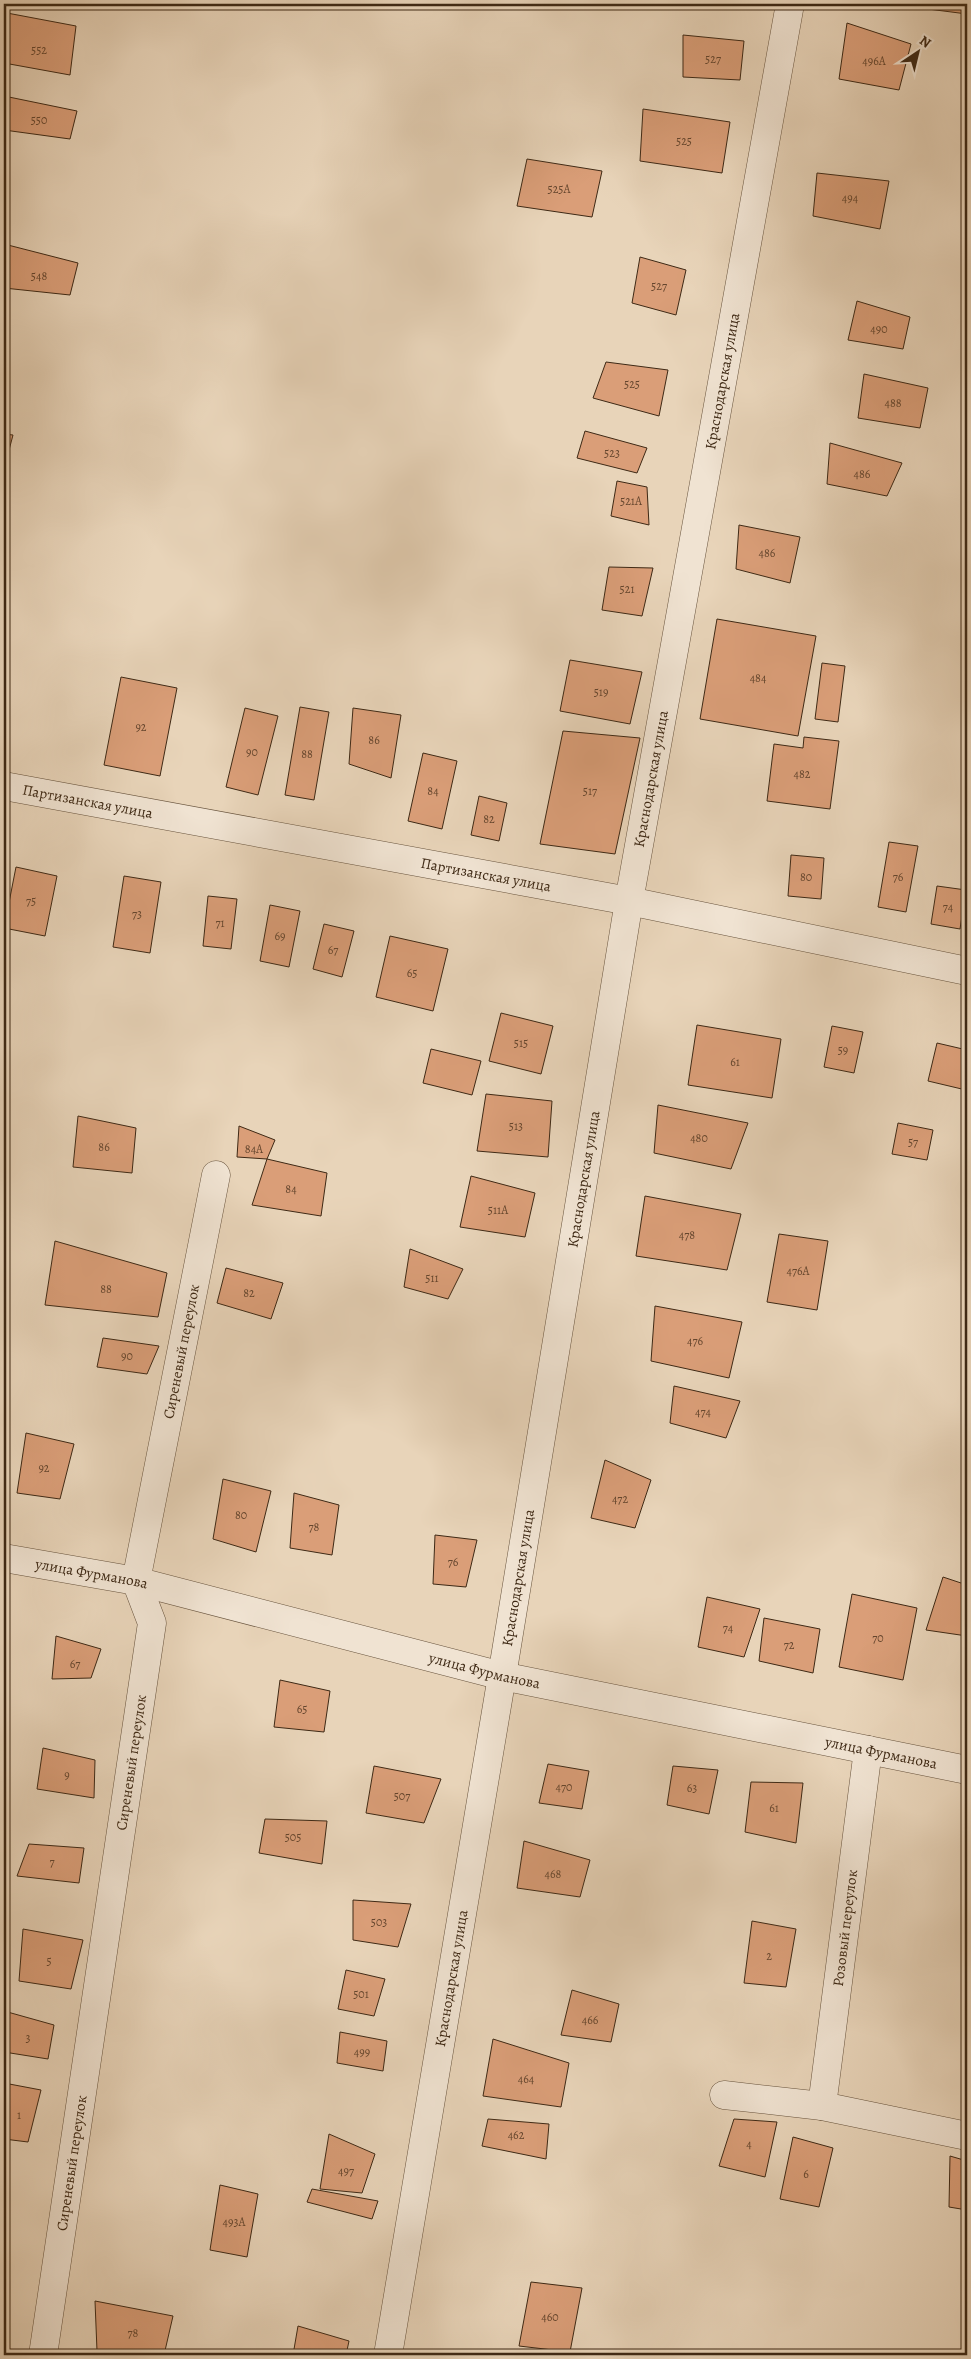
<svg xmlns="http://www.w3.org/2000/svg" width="971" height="2359" font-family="Alegreya,serif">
<rect width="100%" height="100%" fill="#e8d4b9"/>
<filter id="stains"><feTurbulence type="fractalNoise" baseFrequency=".004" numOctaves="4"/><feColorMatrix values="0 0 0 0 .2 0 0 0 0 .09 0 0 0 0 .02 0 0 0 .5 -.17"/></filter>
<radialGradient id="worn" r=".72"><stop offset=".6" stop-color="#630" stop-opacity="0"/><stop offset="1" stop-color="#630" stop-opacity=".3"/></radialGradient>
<path fill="#da9e78" stroke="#3e2915" d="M928,4H967V14L928,9Z
M7,13L76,26L70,75L4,63Z
M847,23L911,44L899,90L839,79Z
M683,35L744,41L740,80L683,77Z
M4,96L77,111L70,139L4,130Z
M643,109L730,122L722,173L640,161Z
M527,159L602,171L592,217L517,206Z
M817,173L889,181L880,229L813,216Z
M4,244L78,263L70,295L4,288Z
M640,257L686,270L676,315L632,303Z
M857,301L910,317L903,349L848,340Z
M4,355L9,356L4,377Z
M606,362L668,370L659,416L593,398Z
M864,374L928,388L920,428L858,418Z
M585,431L647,448L637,473L577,458Z
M4,434L13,435L4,469Z
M830,443L902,463L887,496L827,484Z
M617,481L647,487L649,525L611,516Z
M739,525L800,537L790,583L736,569Z
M609,567L653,568L642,616L602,610Z
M717,619L816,636L798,736L700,719Z
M570,660L642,672L630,724L560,711Z
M822,663L845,666L838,722L815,719Z
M121,677L177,688L160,776L104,765Z
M300,707L329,712L314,800L285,795Z
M245,708L278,716L258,795L226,787Z
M353,708L401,715L391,778L349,764Z
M563,731L640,738L615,854L540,844Z
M804,737L839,741L830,809L767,801L774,744L803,748Z
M423,753L457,761L442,829L408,821Z
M479,796L507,803L499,841L471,835Z
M889,842L918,846L906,912L878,907Z
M791,855L824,858L821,899L788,896Z
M16,867L57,876L45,936L4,928Z
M124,876L161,882L150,953L113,947Z
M937,886L966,890L960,929L931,924Z
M208,896L237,899L231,949L203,946Z
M270,905L300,911L289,967L260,961Z
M324,924L354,931L342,977L313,969Z
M390,936L448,949L433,1011L376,997Z
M501,1013L553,1026L541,1074L489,1061Z
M697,1025L781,1039L772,1098L688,1085Z
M832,1026L863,1032L854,1073L824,1067Z
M937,1043L967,1050L966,1090L928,1081Z
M431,1049L481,1061L472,1095L423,1083Z
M486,1094L552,1101L548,1157L477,1151Z
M658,1105L748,1123L731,1169L654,1153Z
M78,1116L136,1128L132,1173L73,1167Z
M898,1123L933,1130L927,1160L892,1154Z
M239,1126L275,1140L267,1159L237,1157Z
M267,1159L327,1173L321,1216L252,1205Z
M471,1176L535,1193L525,1237L460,1227Z
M645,1196L741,1214L727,1270L636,1256Z
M779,1234L828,1241L817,1310L767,1302Z
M55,1241L167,1273L158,1317L45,1305Z
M410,1249L463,1269L448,1299L404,1287Z
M226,1268L283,1283L271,1319L217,1303Z
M655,1306L742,1322L729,1378L651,1361Z
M103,1338L159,1346L147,1374L97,1367Z
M674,1386L740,1401L726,1438L670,1423Z
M26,1433L74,1444L60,1499L17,1493Z
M605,1460L651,1480L635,1528L591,1518Z
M223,1479L271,1491L256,1552L213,1539Z
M294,1493L339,1505L332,1555L290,1548Z
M435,1535L477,1540L466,1587L433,1584Z
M943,1577L967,1585V1636L926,1630Z
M852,1594L917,1608L903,1680L839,1667Z
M707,1597L760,1609L744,1657L698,1647Z
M764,1618L820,1629L813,1673L759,1661Z
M56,1636L101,1649L91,1678L52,1679Z
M280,1680L330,1691L324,1732L274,1727Z
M43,1748L95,1760L94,1798L37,1789Z
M548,1764L589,1771L582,1809L539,1803Z
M374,1766L441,1779L424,1823L366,1813Z
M673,1766L718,1770L709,1814L667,1805Z
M751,1782L803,1783L796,1843L745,1832Z
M265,1819L327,1821L322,1864L259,1853Z
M524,1841L590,1860L580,1897L517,1888Z
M29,1844L84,1848L79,1883L17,1876Z
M353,1900L411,1904L398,1947L353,1940Z
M752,1921L796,1929L786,1987L744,1983Z
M23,1929L83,1940L71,1989L19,1981Z
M346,1970L385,1979L374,2016L338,2009Z
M572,1990L619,2004L611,2042L561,2035Z
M4,2011L54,2025L48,2059L4,2052Z
M340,2032L387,2041L383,2071L337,2063Z
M493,2039L569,2063L561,2107L483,2096Z
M4,2083L41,2090L28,2142L4,2139Z
M488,2119L549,2124L546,2159L482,2146Z
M734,2119L777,2122L765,2177L719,2166Z
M329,2134L375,2154L362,2193L320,2189Z
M793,2137L833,2148L819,2207L780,2199Z
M950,2156L967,2161V2210L949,2207Z
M220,2185L258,2194L247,2257L210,2250Z
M312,2189L378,2201L372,2219L307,2202Z
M531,2282L582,2288L570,2352L519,2346Z
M95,2301L173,2316L164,2355H130L97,2351Z
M298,2326L349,2341L346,2355H293Z"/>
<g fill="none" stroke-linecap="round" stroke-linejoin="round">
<defs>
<g id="minor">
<path id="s1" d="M4,1558L136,1581L502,1676L967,1770"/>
<path d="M868,1750L822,2106L967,2136"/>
<path d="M724,2095L822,2106"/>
<path id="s2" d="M43,2355L152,1623L136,1581L216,1175"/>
<path id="s3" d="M388,2355L502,1676L629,901L790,4"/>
</g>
<g id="tertiary">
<path id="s4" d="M4,786L629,901L967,971"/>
</g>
</defs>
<use href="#minor" stroke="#68543e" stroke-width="29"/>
<use href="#tertiary" stroke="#68543e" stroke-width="29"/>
<use href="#minor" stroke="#f0e3d2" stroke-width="28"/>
<use href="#tertiary" stroke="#f0e3d2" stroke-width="28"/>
</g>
<g text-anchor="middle" stroke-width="4.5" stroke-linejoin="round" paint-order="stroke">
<g font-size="12" fill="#65462e">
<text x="39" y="54">552</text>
<text x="713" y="63">527</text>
<text x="874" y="65">496А</text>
<text x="39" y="124">550</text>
<text x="684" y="145">525</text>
<text x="559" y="193">525А</text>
<text x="850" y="202">494</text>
<text x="39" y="280">548</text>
<text x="659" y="290">527</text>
<text x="879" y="333">490</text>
<text x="632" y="388">525</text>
<text x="893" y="407">488</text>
<text x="612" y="457">523</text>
<text x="862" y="478">486</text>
<text x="631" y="505">521А</text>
<text x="767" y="557">486</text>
<text x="627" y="593">521</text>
<text x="758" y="682">484</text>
<text x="601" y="696">519</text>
<text x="141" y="731">92</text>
<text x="374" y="744">86</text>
<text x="252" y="756">90</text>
<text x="307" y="758">88</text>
<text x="802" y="778">482</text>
<text x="433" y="795">84</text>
<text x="590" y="795">517</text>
<text x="489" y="823">82</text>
<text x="806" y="881">80</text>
<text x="898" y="881">76</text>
<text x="31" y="905">75</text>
<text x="948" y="911">74</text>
<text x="137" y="918">73</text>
<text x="220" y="927">71</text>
<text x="280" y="940">69</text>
<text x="333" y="954">67</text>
<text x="412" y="977">65</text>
<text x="521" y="1047">515</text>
<text x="843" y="1054">59</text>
<text x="735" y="1066">61</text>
<text x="516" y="1130">513</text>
<text x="699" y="1142">480</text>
<text x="913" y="1146">57</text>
<text x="104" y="1151">86</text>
<text x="254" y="1153">84А</text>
<text x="291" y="1193">84</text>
<text x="498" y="1214">511А</text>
<text x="687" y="1239">478</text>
<text x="798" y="1275">476А</text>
<text x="432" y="1282">511</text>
<text x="106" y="1293">88</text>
<text x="249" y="1297">82</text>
<text x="695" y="1345">476</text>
<text x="127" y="1360">90</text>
<text x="703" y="1416">474</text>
<text x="44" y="1472">92</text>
<text x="620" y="1503">472</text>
<text x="241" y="1519">80</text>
<text x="314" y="1531">78</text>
<text x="453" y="1566">76</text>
<text x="728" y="1632">74</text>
<text x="878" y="1642">70</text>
<text x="789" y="1649">72</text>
<text x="75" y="1668">67</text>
<text x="302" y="1713">65</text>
<text x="67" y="1779">9</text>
<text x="564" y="1791">470</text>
<text x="692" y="1792">63</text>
<text x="402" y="1800">507</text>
<text x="774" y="1812">61</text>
<text x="293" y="1841">505</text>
<text x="52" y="1866">7</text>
<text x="553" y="1878">468</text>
<text x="379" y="1926">503</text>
<text x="769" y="1960">2</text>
<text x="49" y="1965">5</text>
<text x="361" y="1998">501</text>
<text x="590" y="2024">466</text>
<text x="28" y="2042">3</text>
<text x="362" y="2056">499</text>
<text x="526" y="2083">464</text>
<text x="19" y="2119">1</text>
<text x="516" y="2139">462</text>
<text x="749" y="2148">4</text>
<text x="346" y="2175">497</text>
<text x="806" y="2178">6</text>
<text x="234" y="2226">493А</text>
<text x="550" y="2321">460</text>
<text x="133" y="2337">78</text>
</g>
<g font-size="15" fill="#3e2915" stroke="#f0e3d2">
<text dy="5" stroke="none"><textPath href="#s3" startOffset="2002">Краснодарская улица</textPath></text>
<text dy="5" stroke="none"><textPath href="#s3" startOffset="1598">Краснодарская улица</textPath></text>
<text dy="5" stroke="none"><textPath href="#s4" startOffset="85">Партизанская улица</textPath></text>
<text dy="5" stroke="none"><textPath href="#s4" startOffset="490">Партизанская улица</textPath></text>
<text dy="5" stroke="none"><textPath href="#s3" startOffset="1192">Краснодарская улица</textPath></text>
<text dy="5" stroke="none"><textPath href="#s2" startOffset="1019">Сиреневый переулок</textPath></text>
<text dy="5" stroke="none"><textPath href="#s1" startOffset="89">улица Фурманова</textPath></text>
<text dy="5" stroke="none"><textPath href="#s3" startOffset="788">Краснодарская улица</textPath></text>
<text dy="5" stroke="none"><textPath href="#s1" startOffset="494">улица Фурманова</textPath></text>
<text dy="5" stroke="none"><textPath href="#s1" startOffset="899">улица Фурманова</textPath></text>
<text dy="5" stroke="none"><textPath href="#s2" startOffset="599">Сиреневый переулок</textPath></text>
<text transform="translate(845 1928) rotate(-83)" y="5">Розовый переулок</text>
<text dy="5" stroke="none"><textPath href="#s3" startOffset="382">Краснодарская улица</textPath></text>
<text dy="5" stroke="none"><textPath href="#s2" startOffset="194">Сиреневый переулок</textPath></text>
</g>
</g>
<rect width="971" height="2359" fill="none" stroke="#e8d4b9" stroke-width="20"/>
<rect x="5" y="5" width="961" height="2349" fill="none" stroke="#3e2915" stroke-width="2.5"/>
<rect x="10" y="10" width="951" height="2339" fill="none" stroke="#3e2915"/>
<g transform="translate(918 52) rotate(35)" stroke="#f0e3d2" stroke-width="4" paint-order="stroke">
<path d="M0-4L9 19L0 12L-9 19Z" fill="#3e2915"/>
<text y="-8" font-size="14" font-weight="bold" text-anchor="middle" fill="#3e2915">N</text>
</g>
<rect width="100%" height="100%" filter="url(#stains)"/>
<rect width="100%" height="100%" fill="url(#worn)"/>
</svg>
